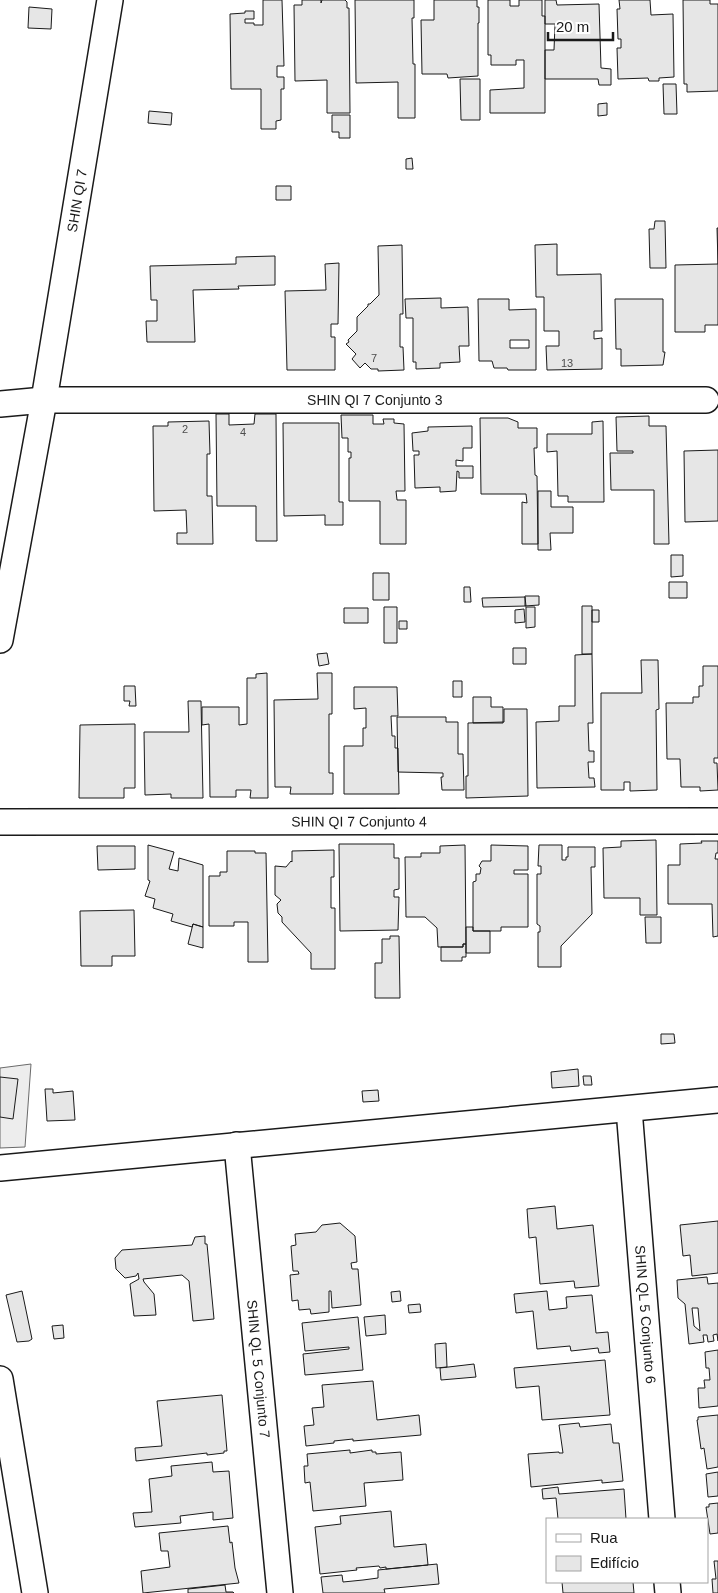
<svg xmlns="http://www.w3.org/2000/svg" width="718" height="1593" font-family="Helvetica,sans-serif">
<rect width="100%" height="100%" fill="#fff"/>
<path fill="#ededed" stroke="#6a6a6a" d="M31,1064L25,1147L0,1148V1068Z"/>
<path fill="#e6e6e6" stroke="#1a1a1a" fill-rule="evenodd" d="M263,0H282L284,66H277V77H284V89H281V120L276,121V129H261V89H231L230,14L245,13V11H254V19H245V23H254V25H263Z
M302,0H321V3L322,0H345L347,2V8H349L350,113H327V80L295,81L294,5H302Z
M355,0H414V18H412L413,64H415V118H398V82L356,83Z
M434,0H477V7H479V23H478V76L448,78L447,74H422L421,20H434Z
M488,0H510V6H519V0H542V16H545V113H490V90L524,88V60H516V65H491V55H488Z
M545,0H556L557,5L599,4L601,68L611,69V85H599L598,79H545V50H554L555,24H545Z
M619,0H650L651,15L673,14L674,77L659,78V81H649L648,78L618,79L617,48H621V39H618L617,9H620Z
M683,0H710V4H718V91L687,92V84H684Z
M29,7L52,9L51,29L28,28Z
M460,79H480V120H461Z
M663,84H676L677,114H664Z
M607,103V115L598,116V104Z
M149,111L172,113L171,125L148,123Z
M332,115H350V138H339V132H332Z
M412,158L413,169H406V159Z
M276,186H291V200H276Z
M655,221H665L666,268H650L649,229H654Z
M717,228H718V325H705V332H675V265L718,264Z
M557,244V275L601,274L602,331H594V339L602,338V369L547,370L546,346H559V331H544V297H536L535,245Z
M402,245L403,314H400V347H403L404,370L378,371V369H371L365,363L360,368L352,359L356,354L346,344L349,342L348,340L357,331V317L368,306V304H370L379,295L378,246Z
M275,256V285L238,286L239,289L193,290L195,342H147L146,321H157V300H151L150,266L236,264V257Z
M339,263L338,324H331V337H335V370H287L285,291L326,290L325,264Z
M441,298V308L468,307L469,346H459L460,362L440,363V368L416,369V362H413V318H406L405,299Z
M478,299H509V310L536,309V370H508L507,368H494L492,361H479ZM510,340H529V348H510Z
M615,299H663V352H665L663,365L621,366V349H616Z
M216,414H229V425L254,424L255,414H276L277,541H256V506H217Z
M341,415H373V424H384L383,419H394V423L404,424L405,491H396L397,500H406V544H380V501H349V458H351V452H348V438H342Z
M649,416V426H666L669,544H654V490H611L610,453H633V451H617L616,417Z
M480,418H508L518,422V428H537V448H534L535,475L537,476L538,544H522V502L527,503L526,494H481Z
M209,421L210,454H207V496H212L213,544H177V533H187L186,510L154,511L153,426H168V422Z
M603,421L604,502H568V496H558L557,451L547,452V434H592V422Z
M283,423H339V502H343V525H325V515L284,516Z
M472,426V448H463V461L456,460V466H473V478H459V472L457,471L456,491L440,492V487L415,488L414,455H419V451H413L412,433L428,431V427Z
M718,450V521L685,522L684,451Z
M538,491H551V507H573V533H550L551,550H538Z
M671,555H683V576L671,577Z
M373,573H389V600H373Z
M669,582H687V598H669Z
M464,587H470L471,602H464Z
M525,596H539V605L525,606Z
M525,597L526,606L483,607L482,598Z
M582,606H592V654H582Z
M384,607H397V643H384Z
M526,607H535V627L526,628Z
M344,608H368V623H344Z
M524,609L525,622L515,623V610Z
M592,610H599V622H592Z
M399,621H407V629H399Z
M513,648H526V664H513Z
M327,653L329,664L319,666L317,654Z
M592,654L593,723H588L589,751H594V762H588L589,778H594L595,787L537,788L536,722L559,721V706H575V655Z
M641,660H658L659,709L656,710L657,790L630,791V782H624V790H601V693H642Z
M703,666H718V758H714V763H717L718,790L700,791V787H681L680,759H667L666,703H693V697H699V686H703Z
M267,673L268,798H250L251,790H236V797H210L209,724L202,725V707H239V725L247,724V678H256V674Z
M317,673H332V714H329V773H333V794H290L291,787H275L274,700L318,699Z
M453,681H462V697H453Z
M124,686H135L136,706H129L130,701H124Z
M354,687H397L398,716H391L392,736H395V748H398L399,794H344V746H363V728H366V708L354,709Z
M473,697H491V707H503V723H473Z
M188,701H201L203,798H171V794L145,795L144,732H189Z
M504,709H527L528,796L466,798V776H468V723L504,722Z
M397,717H446V722H458V754H463L464,790H442L441,777H443V773L398,772Z
M135,724V788H124V798H79L80,725Z
M656,840L657,915H640V898H604L603,848L621,847V841Z
M701,841H718V853H716L715,859H718V936L713,937L712,904H668V865H680V844L702,843Z
M339,844H394V858H399V889L394,890V897H399L398,930L340,931Z
M148,845L174,852L169,869L178,871L179,858L203,865V927L193,924L192,927L171,921L173,914L153,908L155,899L145,896L150,881L148,880Z
M465,845L466,944H463V947H438L437,928L425,917H406L405,857H421V853H440V846Z
M491,845L528,846V870H514V874H528V927H501V931H473V882L476,881V874H480L481,868L479,866L482,861H491Z
M539,845H562V860H566V857H568V847H595V867H591L592,914L561,946V967H538V932H540V926L537,924V874H541V866H538Z
M97,846H135V869L98,870Z
M334,850V877H331V908H335V969H311V953L282,922V917L278,913L277,904L281,900L275,895V866L286,867L291,861L292,862V851Z
M227,851H255V853H266L268,962H248V922H234V926H209V876H220V872H227Z
M134,910L135,956H112V966H81L80,911Z
M645,917H661V943H646Z
M193,924L203,927V948L188,944Z
M466,927H473V931H490V953H466Z
M390,936H399L400,998H375V963H382V939H390Z
M463,944H466V957H462V961H441V947H463Z
M661,1034H674L675,1043L661,1044Z
M578,1069L579,1086L552,1088L551,1072Z
M583,1076H591L592,1085H584Z
M0,1077L18,1079L13,1119L0,1117Z
M45,1089H53V1093L73,1091L75,1120L47,1121Z
M378,1090L379,1101L363,1102L362,1091Z
M555,1206L557,1229L593,1225L599,1286L575,1288L574,1281L540,1284L536,1237L529,1238L527,1209Z
M718,1221V1273L692,1276L690,1255L683,1256L680,1225Z
M340,1223L355,1236L357,1262L351,1263L352,1269H358L361,1305L332,1308L331,1291H329V1312L311,1314L310,1309L299,1310L298,1300L292,1301L290,1275L299,1274L298,1271H293L291,1246L296,1245L295,1234L316,1232L322,1225Z
M205,1236V1244H207L214,1319L193,1321L189,1281L182,1275L143,1279L144,1282L154,1294L156,1315L134,1316L130,1284L139,1279L138,1273L136,1276L125,1278L116,1269L115,1258L122,1250L192,1245L195,1237Z
M707,1277L708,1284L718,1283V1341L717,1334L713,1335L714,1341L708,1342L707,1335H703L704,1342L689,1344L685,1304L678,1298L677,1280ZM692,1308H698L700,1331L694,1326Z
M22,1291L32,1339L29,1341L17,1342L6,1295Z
M400,1291L401,1301L392,1302L391,1292Z
M547,1291L549,1310L567,1308L566,1297L592,1295L596,1333L608,1332L610,1352L599,1353L598,1348L571,1351L570,1346L537,1349L533,1311L516,1313L514,1294Z
M420,1304L421,1312L409,1313L408,1305Z
M385,1315L386,1334L366,1336L364,1317Z
M358,1317L363,1370L305,1375L303,1354L349,1349V1347L305,1351L302,1323Z
M63,1325L64,1338L54,1339L52,1326Z
M446,1343L447,1367L436,1368L435,1344Z
M718,1350V1406L699,1408L698,1388H705L704,1380H710L709,1368H706L705,1352Z
M605,1360L610,1415L542,1420L539,1386L516,1388L514,1368Z
M474,1364L476,1377L441,1380L440,1368Z
M373,1381L377,1420L419,1415L421,1435L353,1441V1439L334,1441V1443L306,1446L304,1426L314,1425L312,1408L324,1407L322,1385Z
M222,1395L227,1451H224V1453L207,1455V1453L136,1461L135,1448L162,1446L157,1401Z
M718,1415V1467L707,1469L704,1448L701,1449L697,1420H698V1417Z
M579,1423L580,1427L611,1424L613,1443H619L623,1481L602,1483V1480L531,1487L528,1454L559,1452V1453H563L559,1425Z
M350,1450V1453L372,1450V1452H376V1454L401,1452L403,1480L364,1483L366,1506L313,1511L310,1482L305,1483L304,1466H308L307,1454Z
M212,1462L213,1472L229,1471L233,1518L213,1520V1512L180,1516L181,1523L135,1527L133,1513L152,1512L149,1479L172,1476L171,1466Z
M718,1472V1496L708,1497L706,1474Z
M558,1487L559,1494L624,1489L626,1519H558L556,1498L543,1499L542,1489Z
M718,1503V1533L710,1534L706,1507H709V1504Z
M391,1511L394,1547L426,1544L428,1565L386,1569V1567L380,1568L379,1566L356,1568L357,1570L320,1574L315,1527L341,1524L340,1516Z
M228,1526L230,1543L232,1542L235,1568L239,1583L143,1593L141,1571L170,1567L168,1551H161L159,1533Z
M714,1561H718V1593H713L712,1579H716Z
M437,1564L439,1584L384,1589L385,1593H323L321,1577L342,1575L343,1582L363,1580L378,1578V1570Z
M562,1582H633L634,1593H563Z
M225,1585L226,1592H233L234,1593H188V1589Z"/>
<g fill="none" stroke-linecap="round" stroke-linejoin="round">
<defs>
<g id="minor">
<path id="s1" d="M0,404L44,400H706"/>
<path id="s2" d="M0,640L44,400L110,0"/>
<path id="s3" d="M0,822L718,821"/>
<path id="s4" d="M629,1109L662,1519"/>
<path id="s5" d="M237,1145L280,1593"/>
<path d="M0,1168L718,1100"/>
<path d="M0,1379L35,1593"/>
<path d="M667,1582L668,1593"/>
</g>
</defs>
<use href="#minor" stroke="#1a1a1a" stroke-width="28"/>
<use href="#minor" stroke="#fff" stroke-width="25"/>
</g>
<g text-anchor="middle" stroke-width="4" stroke-linejoin="round" paint-order="stroke">
<g font-size="11" fill="#4d4d4d">
<text x="374" y="362">7</text>
<text x="567" y="367">13</text>
<text x="185" y="433">2</text>
<text x="243" y="436">4</text>
</g>
<g font-size="14" fill="#1a1a1a" stroke="#fff">
<text dy="5" stroke="none"><textPath href="#s2" startOffset="446">SHIN QI 7</textPath></text>
<text dy="5" stroke="none"><textPath href="#s1" startOffset="375">SHIN QI 7 Conjunto 3</textPath></text>
<text dy="5" stroke="none"><textPath href="#s3" startOffset="359">SHIN QI 7 Conjunto 4</textPath></text>
<text dy="5" stroke="none"><textPath href="#s4" startOffset="206">SHIN QL 5 Conjunto 6</textPath></text>
<text dy="5" stroke="none"><textPath href="#s5" startOffset="225">SHIN QL 5 Conjunto 7</textPath></text>
</g>
</g>
<rect x="546" y="1518" width="162" height="65" fill="#ffffff" stroke="#a3a3a3"/>
<rect x="556" y="1534" width="25" height="8" fill="#ffffff" stroke="#a3a3a3"/>
<text x="590" y="1543" font-size="15" fill="#1a1a1a">Rua</text>
<rect x="556" y="1556" width="25" height="15" fill="#e6e6e6" stroke="#a3a3a3"/>
<text x="590" y="1568" font-size="15" fill="#1a1a1a">Edifício</text>
<path d="M548 32v8h65v-8" fill="none" stroke="#1a1a1a" stroke-width="2.5"/>
<text x="556" y="32" font-size="15" fill="#1a1a1a" stroke="#ffffff" stroke-width="4" paint-order="stroke">20 m</text>
</svg>
